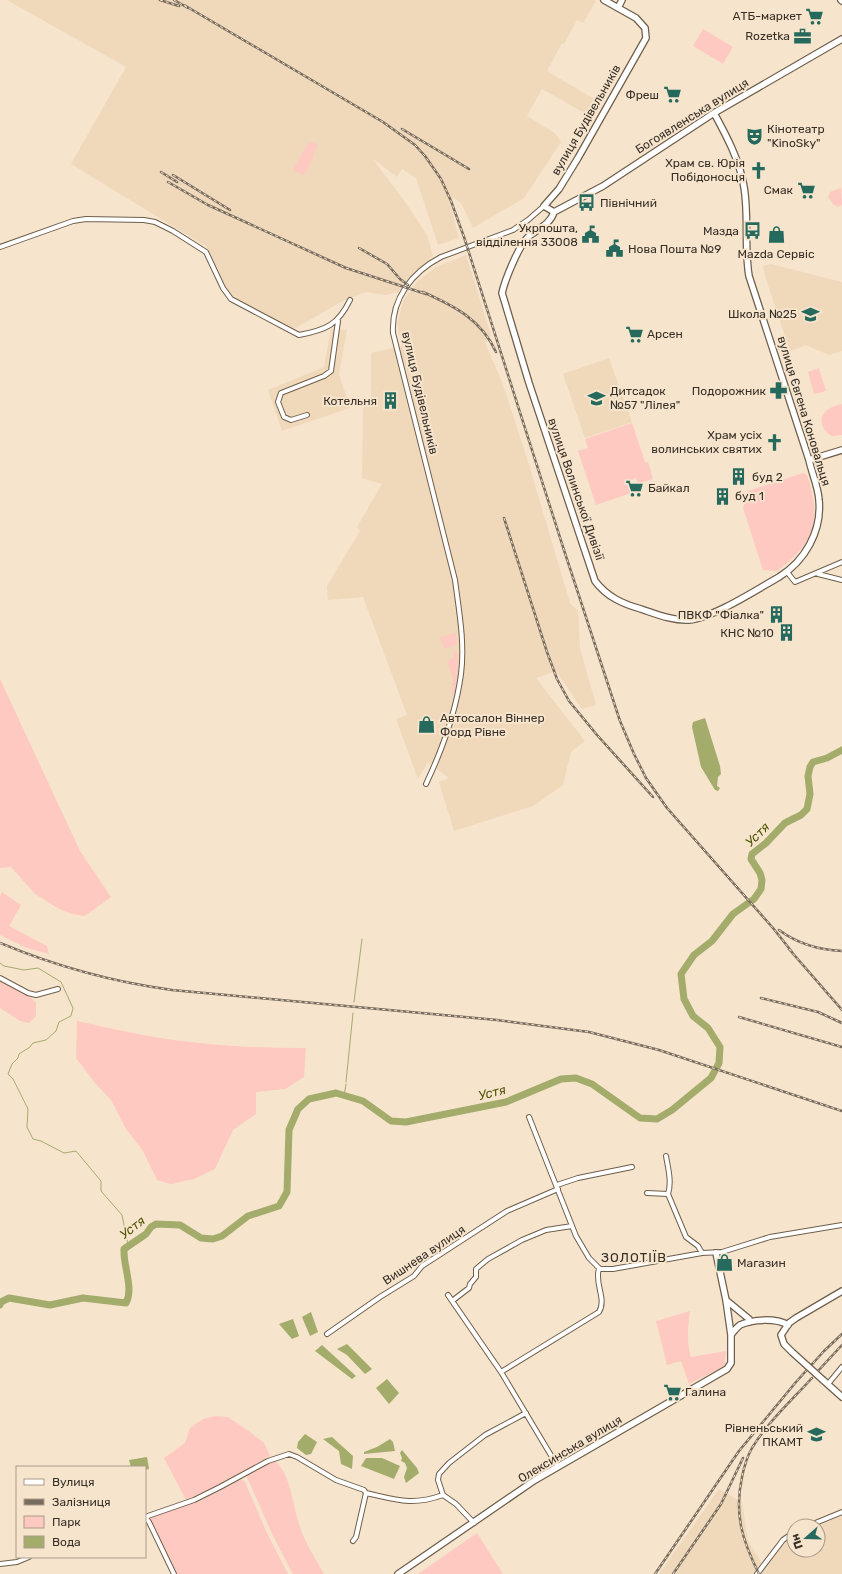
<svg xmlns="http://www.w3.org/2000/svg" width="842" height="1574" font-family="Rubik,sans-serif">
<rect width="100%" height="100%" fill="#f7e4cd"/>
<path fill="#f0d8bb" d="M7,0H593L596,1L583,23L577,20L564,44L562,43L547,71L596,100L586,114L542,89L527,116L555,133L561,142L524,198L473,228L461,203L454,198L449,200L459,238L438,245L416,178L402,169L397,177L372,158L408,206L427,235L433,256L412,274L398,292L386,295L365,292L341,302L294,329L284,326L233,297L227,290L207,247L71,164L126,67Z
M466,255L491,335L485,343L503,384L530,468L570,603L578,611L580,648L596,705L582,709L556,671L536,678L585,741L571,752L563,785L533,806L454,831L439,782L449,778L428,762L418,779L396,719L407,715L363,597L328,600L327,586L360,531L357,527L382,484L362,478L363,404H371V353L402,346L397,323L404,299L418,281L436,267Z
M771,264L842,282V351L829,355L806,345L790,351L767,282L763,266Z
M331,329L347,330L339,374L350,408L282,431L268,390L324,367Z
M609,358L632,422L585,438L563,374Z
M719,1489L742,1502L748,1541L763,1565L783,1540L794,1532V1550H818V1526H808L842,1512V1574H659Z"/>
<path fill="#fdc9c0" d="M703,29L733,47L723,64L693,46Z
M309,141L318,145L313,155L314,156L304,175L293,170Z
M841,188L842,205L838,207L833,204L828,197L830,192Z
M819,368L826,391L814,394L808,372Z
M842,404V435L832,436C822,431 817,418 827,410C831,407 837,405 842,404Z
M632,423L645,462H648L653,479L638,484L636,478L628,481L631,493L596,505L578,451L588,448L585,439Z
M803,473L807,475C822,520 815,543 777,571L763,570L743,508L748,491Z
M456,633L457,644L444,649L440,637Z
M455,651L458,653V666L455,692L452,693L453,678L447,661L454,658L453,653Z
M0,679L80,851L111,897L85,916L72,914L59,909L35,894L11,867L0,868Z
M2,892L21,905L9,926L47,946L49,954L27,948L0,935V896Z
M0,980L30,996L36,1003V1016L29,1023L20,1021L0,1008Z
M77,1021C117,1030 158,1039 199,1043C235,1047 270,1048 306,1048L304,1077L285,1089L256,1092V1114L233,1130L215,1169L194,1179L171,1184L157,1180L143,1151L126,1129L111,1100L95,1083L76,1058Z
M690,1311C688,1327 686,1341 691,1357L726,1351L725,1364L723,1367L689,1384L681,1361L667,1365L656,1321Z
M215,1416L228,1417L250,1432L264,1443L270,1456L221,1484L186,1500L164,1458L185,1443L190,1428L203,1419Z
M275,1461C291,1474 293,1508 300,1527C305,1543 316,1559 324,1574H293L273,1536L246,1475L271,1462Z
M241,1479L245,1482L267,1533L288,1574H176L150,1518L194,1502Z
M477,1533L503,1574H418Z"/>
<path fill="#a3ac6a" d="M705,718L720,766L721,774L718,777L717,786L720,788L718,791L715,790L701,767L692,727L693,722Z
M311,1312L318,1332L310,1336L302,1317Z
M293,1319L299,1336L292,1339L279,1324Z
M347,1344L372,1369L365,1374L347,1355L337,1349Z
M322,1345L356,1376L352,1379L315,1351Z
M387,1379L399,1393L389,1404L376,1388Z
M305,1434L317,1442L311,1454L306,1455L297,1448L298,1442Z
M332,1437L353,1456L352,1469L341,1464L339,1451L323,1439Z
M390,1439L393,1442L395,1451L364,1454V1452L377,1447Z
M402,1450L417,1468L419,1473L406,1483L404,1477L407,1468L405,1463L401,1461L402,1458L400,1453Z
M147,1457L149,1469L145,1470V1467H131L129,1460Z
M366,1458H382L400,1466L394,1479L361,1466Z"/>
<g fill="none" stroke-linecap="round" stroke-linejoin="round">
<path stroke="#a3ac6a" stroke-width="1" d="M0,963L4,966L24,970L38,968L61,982L73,1008L71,1016L59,1022L56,1031L46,1040L33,1043L30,1047L19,1054L18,1058L12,1064L8,1074L13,1079L28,1109L27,1127L33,1139L41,1141L64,1153L76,1151L101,1181V1191L122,1215L128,1245
M354,1002L362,939
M346,1082L353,1013
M344,1096L346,1084"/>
<path stroke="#a3ac6a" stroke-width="7" d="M0,1305L1,1302L9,1298L50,1305L83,1298L126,1303C134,1288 123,1266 124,1249L146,1234L151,1227L156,1224L180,1225L201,1238L213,1239L222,1236L248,1216L279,1206L287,1192L289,1130L298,1109L309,1099L336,1093L363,1101L391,1121L406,1122L506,1102L561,1079L576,1078L592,1084L640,1118L657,1119L672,1110L711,1078L719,1063L720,1047L708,1028L693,1016L684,999L681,974L694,955L712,941L733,914L754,899L761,889L762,880L760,873L751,859L752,854L766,843L785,823L801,815L807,809L810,794L808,776L810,767L813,762L827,758L842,750"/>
<defs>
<path id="street" d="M0,247L73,221L86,219L144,220L155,222L173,231L206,252L223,288L231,299L299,335C326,330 338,325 350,300
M307,415L291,420L284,417L278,402L281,393L324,376L331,371L338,321
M787,572L795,582L842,562
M818,574L842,580
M426,784C442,750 456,712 461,674C465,643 459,611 455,580L393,333C391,299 412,272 441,257L513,230L528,220L544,206
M0,978L28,993L36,995L58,989
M529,1117L576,1236L589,1258L600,1269H613L702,1253L722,1252L770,1237L842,1225
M666,1156C668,1168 672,1182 668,1194L686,1237L698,1246L702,1253
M557,1185L578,1178L632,1167
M647,1193L668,1194
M448,1295L501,1372L558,1467
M452,1301L469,1288L470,1284L476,1277V1269L488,1259L522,1240L546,1230L572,1226
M327,1334L380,1297L414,1276L422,1266L507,1211L558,1189
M501,1372L599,1312C607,1299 594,1283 599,1269
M828,1384L842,1367
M145,1517L194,1500L220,1487L268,1461L289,1454L297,1457L336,1480L364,1490L366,1493C397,1500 412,1506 443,1495
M145,1517L149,1522L174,1574
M474,1523L456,1504L443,1495L438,1480L439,1474L449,1463L485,1435L526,1413
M808,1526L842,1512
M353,1541L356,1537L366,1493
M0,1564L17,1562L29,1557
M757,1574L783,1540L794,1532"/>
<path id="secondary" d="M841,0L842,1
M618,8L622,0
M554,212C550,225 537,229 528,237C518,247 505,280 502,293L529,383L595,581C607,597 623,604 641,609C656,614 673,621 689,620C713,618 756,590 779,577C805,561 822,531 819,500C818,486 812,474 809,460L749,276C744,246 749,216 744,187C740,161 726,135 714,113
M554,212L603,186L714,113L842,39
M554,212L544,206L559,189L578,158L646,38L645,28L636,18L604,0
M809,460L842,450
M716,1253L726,1300L731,1335
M726,1300L749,1319L750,1322
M792,1352L784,1344L781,1335L789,1323L796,1318L842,1291
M823,1380L842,1397
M398,1574L535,1480L727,1369L731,1363V1335C734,1331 736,1328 740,1325C752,1319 776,1318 788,1325"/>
</defs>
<use href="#street" stroke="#6e5e4a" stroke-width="6"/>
<use href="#secondary" stroke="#6e5e4a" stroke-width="8"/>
<use href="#street" stroke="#fff" stroke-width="4"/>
<use href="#secondary" stroke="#fff" stroke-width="5.5"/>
<defs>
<path id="rail" d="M160,0L179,6
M174,0L188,8
M184,5L383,122L415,145L425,156L441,179L451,201L464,237L563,547L620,721L634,754L646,778L667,808L773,928L792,952
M402,129L469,169
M161,172L177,182
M173,175L230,210
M168,182L208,205L346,268L426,294
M359,248L387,264L400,279L408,285
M423,292C454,306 481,319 496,352
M504,518L547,652L557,679L569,701L597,735L653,797
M779,930C798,944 819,950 842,951
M0,943C55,966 112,982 172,990L497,1020L589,1032L659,1050L842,1111
M789,949L842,1010
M761,998L818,1012L842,1023
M739,1017L842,1047
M817,1372L842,1345
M655,1574L739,1451L796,1382L824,1351L842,1334
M673,1574L721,1504L743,1458
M759,1574C742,1540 734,1514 742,1477C744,1467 747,1457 752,1448C767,1423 792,1400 812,1378"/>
</defs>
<use href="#rail" stroke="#776c5e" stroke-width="2.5"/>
<use href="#rail" stroke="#f7e4cd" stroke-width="1" stroke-dasharray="3" stroke-linecap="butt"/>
<defs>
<path id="secondary-bridge" d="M792,1352L823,1380"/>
</defs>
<use href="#secondary-bridge" stroke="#6e5e4a" stroke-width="8" stroke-linecap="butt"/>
<use href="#secondary-bridge" stroke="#fff" stroke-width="5.5"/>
</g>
<defs>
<symbol id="supermarket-bare" viewBox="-9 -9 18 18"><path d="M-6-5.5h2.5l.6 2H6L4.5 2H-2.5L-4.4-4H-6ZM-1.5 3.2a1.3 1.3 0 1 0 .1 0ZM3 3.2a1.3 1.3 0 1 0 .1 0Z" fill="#256a5d" stroke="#f7e4cd" stroke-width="2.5" paint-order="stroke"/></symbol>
<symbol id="office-bare" viewBox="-9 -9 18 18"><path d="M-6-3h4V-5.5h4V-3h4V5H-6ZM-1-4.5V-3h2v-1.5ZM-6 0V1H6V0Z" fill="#256a5d" stroke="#f7e4cd" stroke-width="2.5" paint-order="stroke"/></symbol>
<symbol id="theatre-bare" viewBox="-9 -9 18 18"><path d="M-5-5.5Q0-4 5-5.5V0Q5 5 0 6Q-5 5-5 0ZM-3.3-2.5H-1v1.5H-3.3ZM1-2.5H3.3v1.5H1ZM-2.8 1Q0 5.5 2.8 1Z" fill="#256a5d" stroke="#f7e4cd" stroke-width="2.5" paint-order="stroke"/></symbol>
<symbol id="church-bare" viewBox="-9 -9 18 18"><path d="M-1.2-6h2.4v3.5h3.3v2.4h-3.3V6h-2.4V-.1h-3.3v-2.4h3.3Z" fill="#256a5d" stroke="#f7e4cd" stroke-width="2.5" paint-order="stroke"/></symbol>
<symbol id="bus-bare" viewBox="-9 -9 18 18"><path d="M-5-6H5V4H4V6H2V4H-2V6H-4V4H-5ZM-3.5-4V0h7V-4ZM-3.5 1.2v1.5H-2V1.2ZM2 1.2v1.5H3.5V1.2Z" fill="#256a5d" stroke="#f7e4cd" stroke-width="2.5" paint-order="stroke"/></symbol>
<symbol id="civic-bare" viewBox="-9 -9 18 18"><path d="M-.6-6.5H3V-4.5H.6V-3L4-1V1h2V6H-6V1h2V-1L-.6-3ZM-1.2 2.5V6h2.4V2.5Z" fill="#256a5d" stroke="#f7e4cd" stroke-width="2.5" paint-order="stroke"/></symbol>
<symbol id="shop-bare" viewBox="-9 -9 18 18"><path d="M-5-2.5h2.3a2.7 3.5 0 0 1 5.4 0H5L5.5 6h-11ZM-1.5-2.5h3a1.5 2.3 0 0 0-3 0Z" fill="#256a5d" stroke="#f7e4cd" stroke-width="2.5" paint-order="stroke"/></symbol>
<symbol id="school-bare" viewBox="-9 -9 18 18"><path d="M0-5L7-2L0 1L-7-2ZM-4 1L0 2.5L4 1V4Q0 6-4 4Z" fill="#256a5d" stroke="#f7e4cd" stroke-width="2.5" paint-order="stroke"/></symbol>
<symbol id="pharmacy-bare" viewBox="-9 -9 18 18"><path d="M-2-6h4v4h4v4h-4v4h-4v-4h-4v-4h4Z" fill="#256a5d" stroke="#f7e4cd" stroke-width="2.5" paint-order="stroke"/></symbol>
<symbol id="building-bare" viewBox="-9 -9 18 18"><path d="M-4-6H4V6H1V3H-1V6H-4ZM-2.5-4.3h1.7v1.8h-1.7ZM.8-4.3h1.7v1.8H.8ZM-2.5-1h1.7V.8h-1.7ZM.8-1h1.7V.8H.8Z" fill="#256a5d" stroke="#f7e4cd" stroke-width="2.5" paint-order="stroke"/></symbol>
</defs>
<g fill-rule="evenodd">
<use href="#supermarket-bare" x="802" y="4" width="25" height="25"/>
<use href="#office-bare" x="790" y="24" width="25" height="25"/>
<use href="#supermarket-bare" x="660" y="82" width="25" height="25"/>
<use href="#theatre-bare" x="742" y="124" width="25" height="25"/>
<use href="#church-bare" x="746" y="158" width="25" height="25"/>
<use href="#supermarket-bare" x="794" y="178" width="25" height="25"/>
<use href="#bus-bare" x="574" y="190" width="25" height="25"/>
<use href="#bus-bare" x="740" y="218" width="25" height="25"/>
<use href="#civic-bare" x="578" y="222" width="25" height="25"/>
<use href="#shop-bare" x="764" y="222" width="25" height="25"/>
<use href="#civic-bare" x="602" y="236" width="25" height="25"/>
<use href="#school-bare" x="798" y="302" width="25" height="25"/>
<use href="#supermarket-bare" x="622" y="322" width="25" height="25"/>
<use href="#pharmacy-bare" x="766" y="378" width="25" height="25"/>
<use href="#school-bare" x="584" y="386" width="25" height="25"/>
<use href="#building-bare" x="378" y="388" width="25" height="25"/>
<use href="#church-bare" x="762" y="430" width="25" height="25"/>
<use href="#building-bare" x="726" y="464" width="25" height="25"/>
<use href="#supermarket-bare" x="622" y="476" width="25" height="25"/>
<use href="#building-bare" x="710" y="484" width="25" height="25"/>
<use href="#building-bare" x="764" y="602" width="25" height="25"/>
<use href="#building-bare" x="774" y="620" width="25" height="25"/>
<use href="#shop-bare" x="414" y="712" width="25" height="25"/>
<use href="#shop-bare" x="712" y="1250" width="25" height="25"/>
<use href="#supermarket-bare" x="660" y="1380" width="25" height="25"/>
<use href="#school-bare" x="804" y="1422" width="25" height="25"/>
</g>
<g text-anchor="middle" stroke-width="4" stroke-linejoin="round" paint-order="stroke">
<g font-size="12" fill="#362f26" stroke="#f7e4cd" text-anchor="end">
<text x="802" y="20">АТБ-маркет</text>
<text x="790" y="40">Rozetka</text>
<text x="659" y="99">Фреш</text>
<text x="767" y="133" text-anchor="start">Кінотеатр<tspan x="767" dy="14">"KinoSky"</tspan></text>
<text x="745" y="167">Храм св. Юрія<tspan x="745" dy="14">Побідоносця</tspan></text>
<text x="793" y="194">Смак</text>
<text x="600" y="207" text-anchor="start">Північний</text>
<text x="578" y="232">Укрпошта,<tspan x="578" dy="14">відділення 33008</tspan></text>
<text x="739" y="235">Мазда</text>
<text x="628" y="253" text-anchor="start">Нова Пошта №9</text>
<text x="776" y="258" text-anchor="middle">Mazda Сервіс</text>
<text x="797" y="318">Школа №25</text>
<text x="647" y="338" text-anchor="start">Арсен</text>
<text x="610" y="395" text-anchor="start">Дитсадок<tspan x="610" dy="14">№57 "Лілея"</tspan></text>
<text x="766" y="395">Подорожник</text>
<text x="377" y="405">Котельня</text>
<text x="762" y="439">Храм усіх<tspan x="762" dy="14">волинських святих</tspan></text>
<text x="752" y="481" text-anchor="start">буд 2</text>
<text x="648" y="492" text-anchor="start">Байкал</text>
<text x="735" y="500" text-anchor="start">буд 1</text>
<text x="764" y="619">ПВКФ "Фіалка"</text>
<text x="774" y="637">КНС №10</text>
<text x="440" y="722" text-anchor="start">Автосалон Віннер<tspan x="440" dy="14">Форд Рівне</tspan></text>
<text x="737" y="1267" text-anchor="start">Магазин</text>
<text x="685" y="1396" text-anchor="start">Галина</text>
<text x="803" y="1432">Рівненьський<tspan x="803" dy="14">ПКАМТ</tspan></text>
</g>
<g font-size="12" fill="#362f26" stroke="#f7e4cd">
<text transform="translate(692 116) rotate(-32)" y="4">Богоявленська вулиця</text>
<text transform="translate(586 120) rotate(-60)" y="4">вулиця Будівельників</text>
<text transform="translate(420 393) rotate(77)" y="4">вулиця Будівельників</text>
<text transform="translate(804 411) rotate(73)" y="4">вулиця Євгена Коновальця</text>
<text transform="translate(576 489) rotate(71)" y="4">вулиця Волинської Дивізії</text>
<text transform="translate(424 1255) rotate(-34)" y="4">Вишнева вулиця</text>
<text transform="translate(570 1449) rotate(-31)" y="4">Олексинська вулиця</text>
</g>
<g font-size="13" font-style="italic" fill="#4f5604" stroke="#f7e4cd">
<text transform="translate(757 834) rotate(-45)" y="5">Устя</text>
<text transform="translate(492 1092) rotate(-14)" y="5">Устя</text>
<text transform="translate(132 1227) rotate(-38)" y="5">Устя</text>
</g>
<g font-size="13" letter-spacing="1" fill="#362f26" stroke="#f7e4cd">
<text x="634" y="1262">ЗОЛОТІЇВ</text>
</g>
</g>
<rect x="16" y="1466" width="130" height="92" fill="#f7e4cd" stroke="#aa9c8a"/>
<rect x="24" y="1479" width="20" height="6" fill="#ffffff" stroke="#aa9c8a"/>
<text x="52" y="1486" font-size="12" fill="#362f26">Вулиця</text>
<rect x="24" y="1499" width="20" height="6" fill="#776c5e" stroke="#aa9c8a"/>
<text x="52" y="1506" font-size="12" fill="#362f26">Залізниця</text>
<rect x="24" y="1516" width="20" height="12" fill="#fdc9c0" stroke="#aa9c8a"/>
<text x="52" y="1526" font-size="12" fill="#362f26">Парк</text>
<rect x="24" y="1536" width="20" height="12" fill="#a3ac6a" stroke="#aa9c8a"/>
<text x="52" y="1546" font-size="12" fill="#362f26">Вода</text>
<g transform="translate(806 1538) rotate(250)"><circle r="19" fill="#f7e4cd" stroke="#aa9c8a"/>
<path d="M0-3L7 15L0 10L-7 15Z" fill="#256a5d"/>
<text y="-6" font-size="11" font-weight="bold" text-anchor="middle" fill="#362f26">Пн</text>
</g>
</svg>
